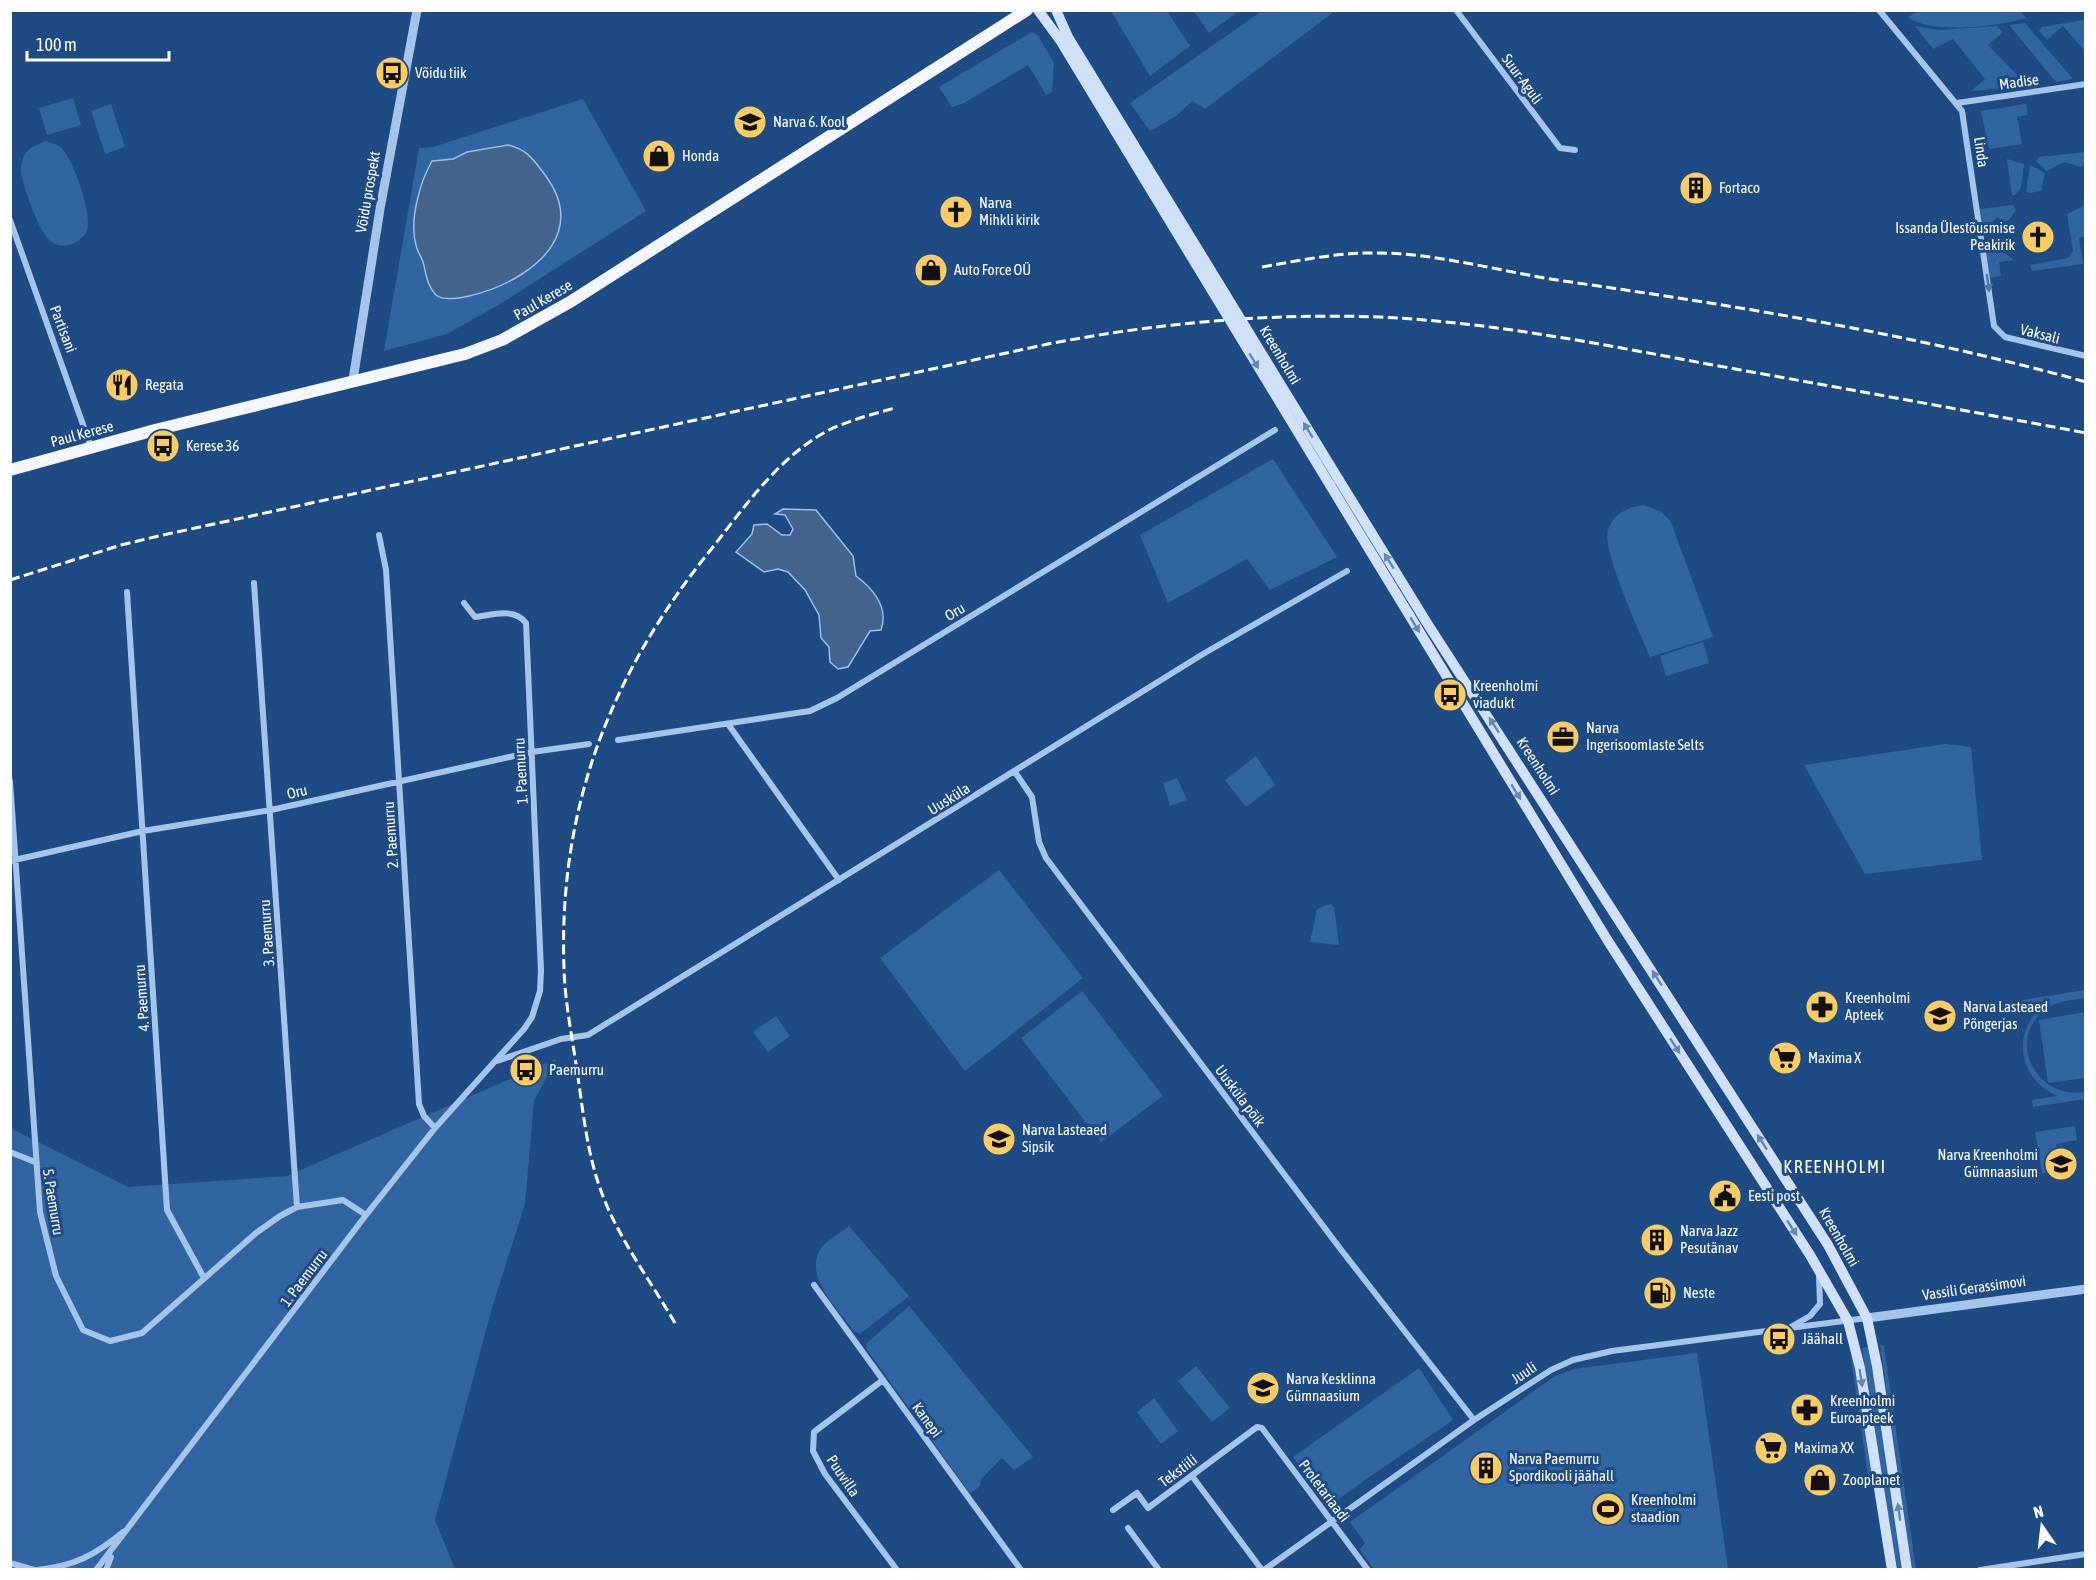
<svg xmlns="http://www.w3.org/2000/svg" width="2096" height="1580" font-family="'Asap Condensed',sans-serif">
<rect width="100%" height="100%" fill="#1e4b83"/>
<path fill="#3165a1" d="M2019,10L2026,18C2000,26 1930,35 1908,17L1918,11Z
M1111,11H1167L1190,46L1150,76Z
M1194,11H1239L1209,33Z
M1262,11H1335L1205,109L1192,101L1176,116L1150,131L1130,103Z
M2084,20L2085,51L2063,26L2047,40L2039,31L2042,27Z
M2025,23L2073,79L2056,82L2009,25Z
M1915,26L1939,30L1997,26L2003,32L1988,45L2024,82L2031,78L2032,86L1971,91L1985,79L1953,39L1933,49Z
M1032,32L1037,34L1054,63L1052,92L1046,95L1028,65L964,103L952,107L939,87Z
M73,98L81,125L47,135L39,108Z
M583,99L646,211L500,304L447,334L384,351L419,148L433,147Z
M111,104L125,147L105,154L91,111Z
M2026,104L2028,115L2017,117L2022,144L1989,149L1981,111Z
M46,141C50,143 55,143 59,146C72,154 93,215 87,230C83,242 65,250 53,243C39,235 25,190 21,174C20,169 22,161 24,156C28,147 37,145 46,141Z
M2085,152V161L2081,167L2064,162L2047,171L2036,161L2039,157Z
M2007,159L2024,164L2021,188L2015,195L2012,196Z
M2030,165L2045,173L2041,191L2029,193L2026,191Z
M2013,205L2016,210L2009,220L2003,221L1997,217L1989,227L1993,231L1984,235L1980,209Z
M2085,205V236L2079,238L2083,264L2032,271L2030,265L2068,258L2073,251L2067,214Z
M1995,246L2014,260L1999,262L2001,276L1990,278L1986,252Z
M1273,459L1337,557L1270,590L1247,559L1168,603L1140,535Z
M1644,505L1662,512L1671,522L1713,637L1650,657C1640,632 1602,552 1608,530C1613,513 1629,507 1644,505Z
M1703,642L1709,663L1666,676L1660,656Z
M1945,744L1971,747L1982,860L1865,874L1804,765Z
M1256,756L1275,785L1246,807L1225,780Z
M1177,778L1187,800L1170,806L1163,783Z
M999,870L1083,978L965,1071L880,958Z
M1330,904L1334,907L1339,945L1310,942L1317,909Z
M2085,990V998C2073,1000 2060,1000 2049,1007C2004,1036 2034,1100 2085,1092V1099L2033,1107L2032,1100L2057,1096C2018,1078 2011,1034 2043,1005L2018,1008L2017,1001Z
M1082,991L1163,1096L1101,1142L1021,1038Z
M2085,1012V1078L2048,1083L2039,1020Z
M776,1016L790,1036L768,1052L753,1032Z
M556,1059L534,1101L525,1204L492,1308L435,1520L455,1569H11L10,1128L128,1187L287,1176Z
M2075,1126L2077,1140L2056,1144L2060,1170L2042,1173L2035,1132Z
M849,1226L909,1296L860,1334L854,1331C839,1311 801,1274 822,1247C829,1239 841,1233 849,1226Z
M909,1306L1033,1457L1014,1470L1002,1458L981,1479L980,1486L970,1494L866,1348L867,1343Z
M1880,1344L1884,1346L1916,1569H1913L1911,1564Z
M1868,1347L1873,1364L1901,1569H1897L1862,1348Z
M1852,1352L1874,1477L1869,1482L1851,1358Z
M1697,1353L1728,1569L1374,1570L1360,1549L1365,1543L1350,1522L1555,1376L1574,1369Z
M1196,1366L1230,1408L1212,1422L1178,1381Z
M1419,1368L1453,1420C1412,1449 1370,1475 1330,1506L1293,1457Z
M1154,1398L1178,1431L1161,1444L1137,1412Z"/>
<path fill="#43648d" stroke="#98bfeb" stroke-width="1.5" d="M508,145C528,150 533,159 545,175C610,262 455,312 436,295C427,286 426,273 423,262C421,256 417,251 416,245C409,220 420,182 432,161L453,159L467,152Z
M783,509L816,510L853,556L856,576C872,588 889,607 881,630L870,631L848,667L838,669L830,662L829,647L821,638L819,615L805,590L788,572L778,569L764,572L736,552L752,534L754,525L767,524L782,535H790L793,529L785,515L775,514Z"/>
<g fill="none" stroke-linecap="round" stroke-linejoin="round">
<path stroke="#a4c4ea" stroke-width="6" d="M1456,10L1560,148L1575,150
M1879,10L1962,111L1994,326L2005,337L2086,356
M1957,103L2086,84
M10,220L91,447
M379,535L386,570L419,1104L424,1116L435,1128
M254,583L297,1207
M127,592L167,1210L204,1278
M728,724L839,880
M618,740L810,711L837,698L1275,430
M1015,772L1032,797L1039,842L1046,858L1342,1251L1474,1420
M10,781L40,1212L56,1276L83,1330L110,1341L142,1333L256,1233L280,1216L297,1207L343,1200L366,1215
M10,861L143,831L271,810L532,752L589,744
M497,1061L561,1039L588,1035L1203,654L1347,571
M10,1152L35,1162
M814,1285L1021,1570
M1789,1328L1810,1316L1820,1304L1819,1276
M883,1380L814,1432L813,1451L825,1474L897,1570
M1192,1476L1262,1570
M1113,1510L1137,1493L1148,1508L1257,1427L1262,1428L1368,1570
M1128,1528L1159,1570
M10,1563L34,1570
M37,1570C74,1566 94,1556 123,1532
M96,1570L366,1215L435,1128L524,1029L532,1017L540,991L541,971L526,623C514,607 492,615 475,617L464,603
M106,1570L111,1557
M1264,1570L1474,1420L1551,1370L1573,1360L1612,1351L1867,1318
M1980,1570L2086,1554"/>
<path stroke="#a4c4ea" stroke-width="9" d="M353,380L380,209L417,10
M1867,1318L2086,1289"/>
<path stroke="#d0e1f7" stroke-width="10" d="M1038,10L1060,40L1126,149
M1056,10L1068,37L1134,145
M1339,480L1427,623L1828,1245L1867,1318L1877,1366L1907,1570
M1330,485L1608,941L1810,1255L1848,1321L1860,1368L1892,1570"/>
<path stroke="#f4f8fe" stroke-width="12" d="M10,470L155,430L465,354L502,340L570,302L1027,10"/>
<path stroke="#fff" stroke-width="3" stroke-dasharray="10 4.5" stroke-linecap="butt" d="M1262,267C1296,261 1330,254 1365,253C1434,251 1503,273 1571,282C1744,307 1917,335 2086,382
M10,580L121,545L163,535L1048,344C1157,323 1268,313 1379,317C1488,322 1595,343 1702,363C1830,386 1958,409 2086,433
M675,1323C650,1280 618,1238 601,1191C587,1153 583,1111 577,1070C572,1037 565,1002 564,969C558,809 610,675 709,552C744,508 778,457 829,430C850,420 873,414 895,408"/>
<path stroke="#d0e1f7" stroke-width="10" d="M1134,145L1339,480
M1126,149L1330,485"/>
</g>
<defs><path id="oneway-solid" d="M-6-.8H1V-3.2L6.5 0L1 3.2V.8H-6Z" transform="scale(1.5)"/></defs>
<use fill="#4d75a7" href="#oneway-solid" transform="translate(1988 283) rotate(82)"/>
<g fill="#6587b1">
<use href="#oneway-solid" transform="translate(1254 361) rotate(59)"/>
<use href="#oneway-solid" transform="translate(1308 430) rotate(-121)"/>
<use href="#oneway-solid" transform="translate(1389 561) rotate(-122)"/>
<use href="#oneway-solid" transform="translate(1415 625) rotate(59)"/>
<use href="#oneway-solid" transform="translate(1494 725) rotate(-123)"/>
<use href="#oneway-solid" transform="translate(1516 792) rotate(59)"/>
<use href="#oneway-solid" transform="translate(1657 978) rotate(-123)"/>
<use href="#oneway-solid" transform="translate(1675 1046) rotate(57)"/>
<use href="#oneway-solid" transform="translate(1762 1142) rotate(-123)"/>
<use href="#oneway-solid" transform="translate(1792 1228) rotate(57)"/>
<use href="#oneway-solid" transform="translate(1861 1378) rotate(81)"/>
<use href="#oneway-solid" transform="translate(1899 1512) rotate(-98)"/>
</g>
<defs>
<symbol id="bus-disc" viewBox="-11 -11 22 22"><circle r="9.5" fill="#f9cc63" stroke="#1e4b83"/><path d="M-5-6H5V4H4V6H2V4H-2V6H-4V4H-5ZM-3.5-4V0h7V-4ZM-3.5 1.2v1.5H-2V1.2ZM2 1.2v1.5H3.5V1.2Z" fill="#111"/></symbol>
<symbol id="school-disc" viewBox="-11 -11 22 22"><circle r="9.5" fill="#f9cc63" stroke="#1e4b83"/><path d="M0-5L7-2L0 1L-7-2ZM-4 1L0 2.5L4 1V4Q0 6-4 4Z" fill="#111"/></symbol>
<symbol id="shop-disc" viewBox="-11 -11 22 22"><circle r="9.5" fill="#f9cc63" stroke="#1e4b83"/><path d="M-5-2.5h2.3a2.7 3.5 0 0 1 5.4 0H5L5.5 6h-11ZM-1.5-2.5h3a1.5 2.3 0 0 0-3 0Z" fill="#111"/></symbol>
<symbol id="building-disc" viewBox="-11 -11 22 22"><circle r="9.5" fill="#f9cc63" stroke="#1e4b83"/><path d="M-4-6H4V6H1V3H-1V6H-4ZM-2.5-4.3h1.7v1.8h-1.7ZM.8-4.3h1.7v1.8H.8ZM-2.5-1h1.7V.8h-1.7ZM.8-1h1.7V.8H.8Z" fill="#111"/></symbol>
<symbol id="church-disc" viewBox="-11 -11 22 22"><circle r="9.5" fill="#f9cc63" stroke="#1e4b83"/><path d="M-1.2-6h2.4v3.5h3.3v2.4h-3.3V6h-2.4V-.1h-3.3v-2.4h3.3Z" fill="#111"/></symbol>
<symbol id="restaurant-disc" viewBox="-11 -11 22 22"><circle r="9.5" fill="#f9cc63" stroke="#1e4b83"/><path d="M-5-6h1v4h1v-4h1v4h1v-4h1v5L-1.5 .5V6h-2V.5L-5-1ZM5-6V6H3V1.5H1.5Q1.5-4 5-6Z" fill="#111"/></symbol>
<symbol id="office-disc" viewBox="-11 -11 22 22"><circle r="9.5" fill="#f9cc63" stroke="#1e4b83"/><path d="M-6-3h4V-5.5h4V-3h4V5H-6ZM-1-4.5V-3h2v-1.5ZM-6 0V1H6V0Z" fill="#111"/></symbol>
<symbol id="pharmacy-disc" viewBox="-11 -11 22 22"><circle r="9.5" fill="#f9cc63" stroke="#1e4b83"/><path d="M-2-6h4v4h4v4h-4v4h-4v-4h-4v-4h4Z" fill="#111"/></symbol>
<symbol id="supermarket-disc" viewBox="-11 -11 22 22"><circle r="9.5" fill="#f9cc63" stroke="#1e4b83"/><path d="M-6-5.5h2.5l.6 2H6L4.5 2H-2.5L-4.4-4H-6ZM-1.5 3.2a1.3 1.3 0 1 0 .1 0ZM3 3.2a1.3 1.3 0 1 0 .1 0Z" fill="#111"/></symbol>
<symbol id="civic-disc" viewBox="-11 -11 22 22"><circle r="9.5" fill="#f9cc63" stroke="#1e4b83"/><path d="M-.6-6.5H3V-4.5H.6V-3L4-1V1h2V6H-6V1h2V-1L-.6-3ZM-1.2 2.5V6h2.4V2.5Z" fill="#111"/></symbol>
<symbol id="fuel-disc" viewBox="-11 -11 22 22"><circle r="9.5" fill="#f9cc63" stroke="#1e4b83"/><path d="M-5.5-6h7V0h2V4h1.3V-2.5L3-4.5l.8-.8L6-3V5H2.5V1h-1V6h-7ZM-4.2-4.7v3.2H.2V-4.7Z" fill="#111"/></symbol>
<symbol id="stadium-disc" viewBox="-11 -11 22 22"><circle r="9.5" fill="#f9cc63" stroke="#1e4b83"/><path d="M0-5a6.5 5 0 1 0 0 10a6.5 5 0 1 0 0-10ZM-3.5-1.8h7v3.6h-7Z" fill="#111"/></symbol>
</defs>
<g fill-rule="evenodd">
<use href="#bus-disc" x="373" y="54" width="38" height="38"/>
<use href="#school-disc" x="731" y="103" width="38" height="38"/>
<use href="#shop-disc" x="640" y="137" width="38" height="38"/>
<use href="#building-disc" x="1677" y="169" width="38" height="38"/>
<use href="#church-disc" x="937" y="193" width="38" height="38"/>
<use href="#church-disc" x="2019" y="218" width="38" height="38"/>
<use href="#shop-disc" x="912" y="251" width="38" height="38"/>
<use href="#restaurant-disc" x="103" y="366" width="38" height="38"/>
<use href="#bus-disc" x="144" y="427" width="38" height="38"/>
<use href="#bus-disc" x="1431" y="676" width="38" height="38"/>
<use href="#office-disc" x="1544" y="718" width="38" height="38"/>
<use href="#pharmacy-disc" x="1803" y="988" width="38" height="38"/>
<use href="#school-disc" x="1921" y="997" width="38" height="38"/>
<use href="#supermarket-disc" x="1766" y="1039" width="38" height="38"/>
<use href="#bus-disc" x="507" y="1051" width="38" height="38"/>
<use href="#school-disc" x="980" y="1120" width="38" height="38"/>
<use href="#school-disc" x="2042" y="1145" width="38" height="38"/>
<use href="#civic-disc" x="1706" y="1177" width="38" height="38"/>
<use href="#building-disc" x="1638" y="1221" width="38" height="38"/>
<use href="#fuel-disc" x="1641" y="1274" width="38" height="38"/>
<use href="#bus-disc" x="1760" y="1320" width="38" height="38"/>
<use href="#school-disc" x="1244" y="1369" width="38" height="38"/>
<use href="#pharmacy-disc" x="1788" y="1391" width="38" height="38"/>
<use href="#supermarket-disc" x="1752" y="1429" width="38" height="38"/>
<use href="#building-disc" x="1467" y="1449" width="38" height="38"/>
<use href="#shop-disc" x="1801" y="1461" width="38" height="38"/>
<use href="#stadium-disc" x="1589" y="1490" width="38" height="38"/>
</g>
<g text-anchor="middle" stroke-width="6" stroke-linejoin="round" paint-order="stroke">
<g font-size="15" fill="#fff" stroke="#1e4b83" text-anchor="start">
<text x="415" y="78">Võidu tiik</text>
<text x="773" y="127">Narva 6. Kool</text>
<text x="682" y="161">Honda</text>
<text x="1719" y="193">Fortaco</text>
<text x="979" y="208">Narva<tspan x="979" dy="17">Mihkli kirik</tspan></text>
<text x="2015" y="233" text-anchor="end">Issanda Ülestõusmise<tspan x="2015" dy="17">Peakirik</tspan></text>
<text x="954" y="275">Auto Force OÜ</text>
<text x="145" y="390">Regata</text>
<text x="186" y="451">Kerese 36</text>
<text x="1473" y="691">Kreenholmi<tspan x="1473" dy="17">viadukt</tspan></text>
<text x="1586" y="733">Narva<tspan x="1586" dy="17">Ingerisoomlaste Selts</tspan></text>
<text x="1845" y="1003">Kreenholmi<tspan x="1845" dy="17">Apteek</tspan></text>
<text x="1963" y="1012">Narva Lasteaed<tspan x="1963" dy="17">Põngerjas</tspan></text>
<text x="1808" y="1063">Maxima X</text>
<text x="549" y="1075">Paemurru</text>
<text x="1022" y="1135">Narva Lasteaed<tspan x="1022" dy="17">Sipsik</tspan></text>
<text x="2038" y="1160" text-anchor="end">Narva Kreenholmi<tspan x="2038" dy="17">Gümnaasium</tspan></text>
<text x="1748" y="1201">Eesti post</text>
<text x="1680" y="1236">Narva Jazz<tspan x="1680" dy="17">Pesutänav</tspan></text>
<text x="1683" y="1298">Neste</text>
<text x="1802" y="1344">Jäähall</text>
<text x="1286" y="1384">Narva Kesklinna<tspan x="1286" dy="17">Gümnaasium</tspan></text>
<text x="1830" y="1406">Kreenholmi<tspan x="1830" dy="17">Euroapteek</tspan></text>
<text x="1794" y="1453">Maxima XX</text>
<text x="1509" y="1464">Narva Paemurru<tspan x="1509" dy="17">Spordikooli jäähall</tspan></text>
<text x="1843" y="1485">Zooplanet</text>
<text x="1631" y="1505">Kreenholmi<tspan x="1631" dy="17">staadion</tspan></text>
</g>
<g font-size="15" fill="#fff" stroke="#1e4b83">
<text transform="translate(1522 79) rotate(54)" y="5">Suur-Aguli</text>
<text transform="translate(2019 82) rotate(-8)" y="5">Madise</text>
<text transform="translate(1981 152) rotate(82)" y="5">Linda</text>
<text transform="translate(368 192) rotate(-80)" y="5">Võidu prospekt</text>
<text transform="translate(543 300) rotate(-30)" y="5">Paul Kerese</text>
<text transform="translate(63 329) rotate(69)" y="5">Partisani</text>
<text transform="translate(2040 334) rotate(14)" y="5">Vaksali</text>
<text transform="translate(1280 355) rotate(59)" y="5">Kreenholmi</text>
<text transform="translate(82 434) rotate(-15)" y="5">Paul Kerese</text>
<text transform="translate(955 612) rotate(-31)" y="5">Oru</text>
<text transform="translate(1538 766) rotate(57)" y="5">Kreenholmi</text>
<text transform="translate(521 771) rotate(-93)" y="5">1. Paemurru</text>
<text transform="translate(297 792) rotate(-13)" y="5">Oru</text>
<text transform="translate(949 799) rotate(-32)" y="5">Uusküla</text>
<text transform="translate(391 835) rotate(-94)" y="5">2. Paemurru</text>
<text transform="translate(267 933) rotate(-94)" y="5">3. Paemurru</text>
<text transform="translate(142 998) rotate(-94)" y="5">4. Paemurru</text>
<text transform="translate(1240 1096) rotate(53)" y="5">Uusküla põik</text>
<text transform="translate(53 1202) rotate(81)" y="5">5. Paemurru</text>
<text transform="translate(1839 1237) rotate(60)" y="5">Kreenholmi</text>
<text transform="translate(304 1278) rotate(-53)" y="5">1. Paemurru</text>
<text transform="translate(1974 1288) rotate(-8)" y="5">Vassili Gerassimovi</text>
<text transform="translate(1524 1373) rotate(-34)" y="5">Juuli</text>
<text transform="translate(927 1420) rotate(54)" y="5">Kanepi</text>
<text transform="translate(1178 1471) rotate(-37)" y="5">Tekstiili</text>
<text transform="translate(843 1476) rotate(56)" y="5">Puuvilla</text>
<text transform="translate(1324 1491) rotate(53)" y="5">Proletariaadi</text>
</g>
<g font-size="18" letter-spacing="1.5" fill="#fff" stroke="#1e4b83">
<text x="1835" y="1173">KREENHOLMI</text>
</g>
</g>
<rect width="2096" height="1580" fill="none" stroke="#ffffff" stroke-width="24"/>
<g transform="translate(2042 1526) rotate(346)" stroke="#1e4b83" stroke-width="4.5" paint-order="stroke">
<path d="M0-4.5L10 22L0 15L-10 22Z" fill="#ffffff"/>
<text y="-9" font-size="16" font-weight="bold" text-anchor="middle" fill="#ffffff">N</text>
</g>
<path d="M27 51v9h142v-9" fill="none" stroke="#ffffff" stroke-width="3"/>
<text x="36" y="51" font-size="18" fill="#ffffff" stroke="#1e4b83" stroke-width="4.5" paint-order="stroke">100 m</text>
</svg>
